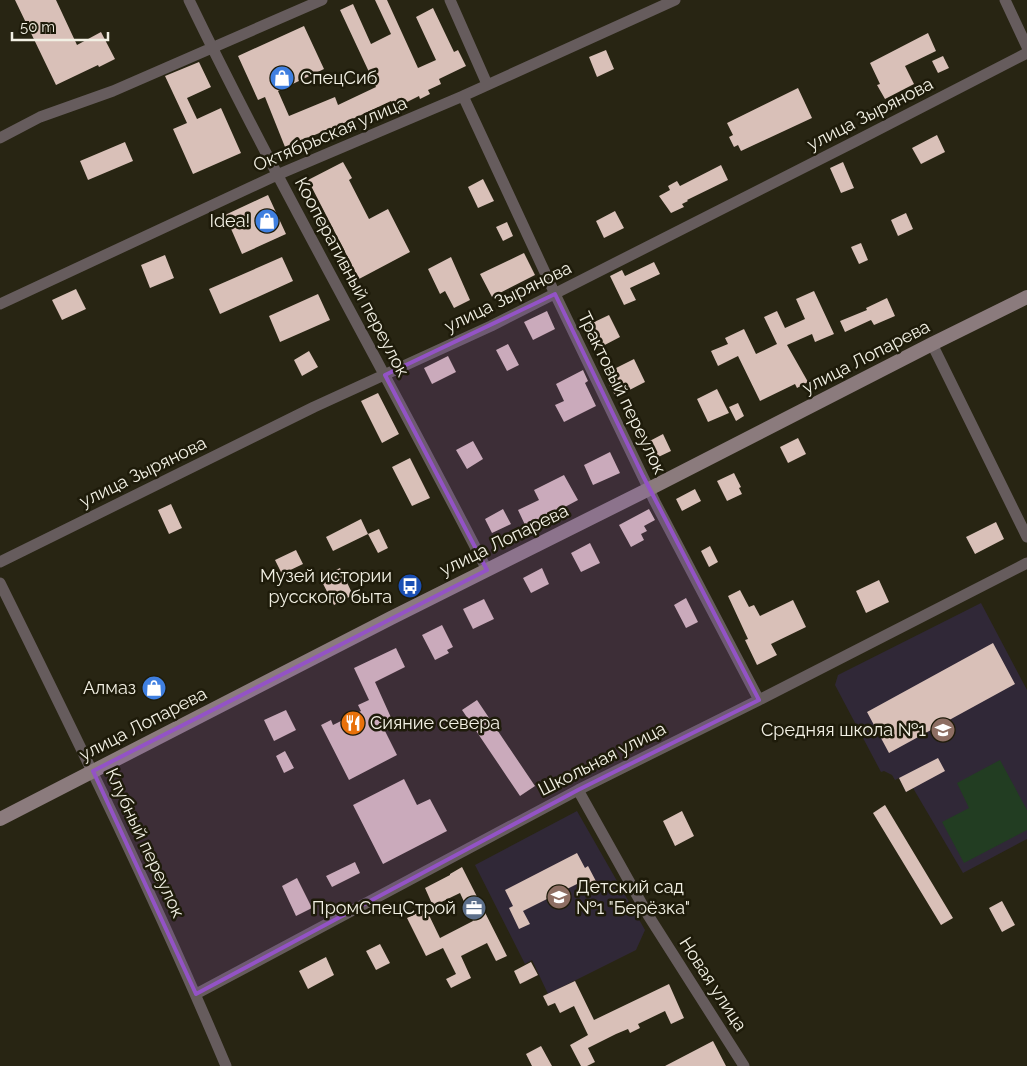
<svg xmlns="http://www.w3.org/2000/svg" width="1027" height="1066" font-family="Raleway,sans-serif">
<rect width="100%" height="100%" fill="#282513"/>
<path fill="#302837" d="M981,603L1027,690V839L963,873L913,788L906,792L899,778L895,780L892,775L884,771L881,772L835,685L838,675Z
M577,811L645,930L636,950L548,994L532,960L525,964L475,865Z"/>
<path fill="#223d22" d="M1000,760L1027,810V830L964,863L942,822L969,808L957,783Z"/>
<path fill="#d9c0b8" d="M15,0H56L77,45L101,32L115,59L99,67L98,65L56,85Z
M375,0H387L418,68L436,60L416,17L433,8L454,52L458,50L466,66L439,79L441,84L428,90L430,94L420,99L419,96L395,108L391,101L344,123L285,147L265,97L258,100L238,56L304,26L324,69L278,91L289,116L335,97L338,105L376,87L340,10L353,4L371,44L391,34Z
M928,33L936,51L905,66L914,84L885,99L877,85L880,84L870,63Z
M606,50L614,69L597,77L589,57Z
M943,56L949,68L938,73L932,61Z
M199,62L211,87L187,98L197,119L221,108L241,153L193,174L173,129L187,123L165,76Z
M798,88L812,118L741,151L738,145L734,147L729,137L733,135L727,123Z
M937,135L945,152L921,164L912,148Z
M125,142L133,161L88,180L80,161Z
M343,162L352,178L349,180L369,219L388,209L410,252L359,279L308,180Z
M843,162L854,188L841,193L830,168Z
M721,165L728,180L687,200L688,201L682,204L684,207L671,213L659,196L670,190L668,186L677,181L680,186Z
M483,179L494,201L478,208L468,187Z
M268,195L286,234L242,254L225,215Z
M615,211L624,228L604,238L596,221Z
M906,213L913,229L898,236L891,220Z
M507,222L513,236L503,241L496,227Z
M861,243L868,260L859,264L851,247Z
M524,253L535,275L492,297L480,274Z
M165,255L174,278L150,288L141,265Z
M282,257L293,281L220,314L209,289Z
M451,257L470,300L454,308L445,291L440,294L428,269Z
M654,262L660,274L630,288L636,300L624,305L610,276L622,270L625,276Z
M76,289L86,309L62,320L52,300Z
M814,291L834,334L815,342L812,334L787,345L808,382L797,388L795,384L760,401L738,356L718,366L711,351L728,344L725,338L744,329L756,354L777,344L764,317L777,311L785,328L805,319L796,299Z
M318,294L330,320L280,342L269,316Z
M887,298L895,316L874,325L871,320L845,332L840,321L867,310L866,308Z
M547,311L555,329L533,340L524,322Z
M609,315L620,337L599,348L588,325Z
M508,344L519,365L507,371L496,350Z
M309,351L318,367L302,376L294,360Z
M448,356L456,372L432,384L424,368Z
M634,359L645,382L616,397L609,385L615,382L610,371Z
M583,370L588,381L585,383L596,406L564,422L555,405L564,401L556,384Z
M717,389L729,413L708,422L697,399Z
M378,393L399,434L382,443L361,401Z
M738,403L744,416L736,421L729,407Z
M663,434L671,451L652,460L644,444Z
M798,438L806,454L788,463L780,447Z
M473,441L483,459L467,469L456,450Z
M610,452L620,473L593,485L584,465Z
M410,458L430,498L412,506L392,467Z
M734,473L741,487L739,488L742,494L727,501L717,481Z
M564,475L578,500L563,508V509L526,527L518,510L539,500L534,490Z
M695,489L701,501L682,511L676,499Z
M171,504L182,528L169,534L158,510Z
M503,509L511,524L492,533L485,519Z
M649,509L655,520L644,526L647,531L641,534L644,540L631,547L619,525Z
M361,519L368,534L333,551L326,537Z
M996,522L1004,539L975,554L966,537Z
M379,529L388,548L378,553L368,534Z
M590,543L600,563L581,572L571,553Z
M710,546L718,562L709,567L701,551Z
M296,550L303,564L282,574L275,560Z
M340,568L353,595L334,605L320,578Z
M542,568L549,584L531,593L523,578Z
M879,580L889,602L866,613L856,591Z
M740,590L749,607L754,605L760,616L793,600L806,627L771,644L777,655L757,665L745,640L748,639L728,596Z
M686,598L698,622L686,628L674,605Z
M484,599L494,619L473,629L463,609Z
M442,625L453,647L447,650L449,653L435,660L422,635Z
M993,643L1015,684L889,753L867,712Z
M396,648L405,667L375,682L393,722L383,727L397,755L349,780L321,725L331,720L333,725L361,711L358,705L369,700L354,668Z
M477,700L535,786L520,796L462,710Z
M286,710L296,730L274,741L264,720Z
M285,751L294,768L284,773L276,756Z
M938,758L945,771L906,792L899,778Z
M404,779L417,805L430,799L447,831L383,864L353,805Z
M885,805L953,918L941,925L873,813Z
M682,811L694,836L675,846L663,821Z
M577,853L585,868L588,866L599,887L588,892L583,881L523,911L530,924L519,929L509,908L513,906L505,890Z
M355,862L360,873L332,887L326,876Z
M462,867L507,956L496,961L487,943L461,956L471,978L451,988L446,979L456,974L443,948L426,956L407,918L426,909L440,938L473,921L460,893L433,906L425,888L450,875V874Z
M297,878L312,908L296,916L282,886Z
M1002,901L1015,925L1002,932L989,908Z
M380,944L390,963L376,970L366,951Z
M326,957L334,975L308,989L299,971Z
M531,962L538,975L520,984L514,971Z
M575,981L594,1020L669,984L684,1018L671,1024L665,1011L638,1024L640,1028L630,1033L628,1029L616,1034L588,1048L595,1062L587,1066H581L570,1045L588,1035L574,1006L560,1013L555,1003L548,1006L543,996Z
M713,1041L726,1066H665Z
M541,1046L552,1066H532L526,1054Z"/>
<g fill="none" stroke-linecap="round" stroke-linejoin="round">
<path stroke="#665c5d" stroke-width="11" d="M189,0C282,193 390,379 487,570
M450,0L487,84
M1005,0L1027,47
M463,96L555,294L655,502L759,700
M0,138L40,117L113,91L322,0
M0,304L277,175L463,96L675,0
M932,344L1027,537
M0,562L314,407L491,326L856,141L1027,53
M0,583C79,743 157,902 226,1066
M578,790L648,915L744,1066
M196,994L578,790L759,700L1027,563"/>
<path stroke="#8b7b7d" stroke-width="14" d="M0,819L391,618L649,489L932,344L1027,297"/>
</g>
<path fill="#9353c6" fill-opacity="0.2" stroke="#9353c6" stroke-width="4" stroke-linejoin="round" d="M555,294L643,476L759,700L578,790L196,994L93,771L487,570L385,375Z"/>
<defs>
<symbol id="shop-disc" viewBox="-11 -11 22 22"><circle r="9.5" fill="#3f7fe0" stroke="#1e1b0a"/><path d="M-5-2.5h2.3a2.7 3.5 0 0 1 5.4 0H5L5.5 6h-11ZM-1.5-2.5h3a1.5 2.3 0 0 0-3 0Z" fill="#fff"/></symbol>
<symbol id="bus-disc" viewBox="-11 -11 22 22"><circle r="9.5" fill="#1a4fb4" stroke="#1e1b0a"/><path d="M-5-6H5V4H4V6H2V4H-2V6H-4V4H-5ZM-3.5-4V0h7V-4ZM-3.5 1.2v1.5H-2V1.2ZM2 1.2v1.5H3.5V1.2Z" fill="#fff"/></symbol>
<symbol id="restaurant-disc" viewBox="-11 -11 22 22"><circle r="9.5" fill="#e8710a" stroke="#1e1b0a"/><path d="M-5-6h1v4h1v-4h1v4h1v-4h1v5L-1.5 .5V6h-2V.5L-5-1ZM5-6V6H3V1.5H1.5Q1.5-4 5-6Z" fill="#fff"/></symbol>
<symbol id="school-disc" viewBox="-11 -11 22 22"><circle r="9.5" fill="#8d6e63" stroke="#1e1b0a"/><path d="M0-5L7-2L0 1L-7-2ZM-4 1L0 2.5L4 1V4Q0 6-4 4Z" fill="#fff"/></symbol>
<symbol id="office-disc" viewBox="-11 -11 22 22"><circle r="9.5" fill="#5c6f8a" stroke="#1e1b0a"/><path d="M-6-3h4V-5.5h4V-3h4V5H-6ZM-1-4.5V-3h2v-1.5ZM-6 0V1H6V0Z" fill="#fff"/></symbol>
</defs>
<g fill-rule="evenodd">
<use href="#shop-disc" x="268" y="64" width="28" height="28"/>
<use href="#shop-disc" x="253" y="207" width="28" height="28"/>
<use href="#bus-disc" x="396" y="572" width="28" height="28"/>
<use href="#shop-disc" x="140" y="674" width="28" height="28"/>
<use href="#restaurant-disc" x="339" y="709" width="28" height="28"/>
<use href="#school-disc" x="929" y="716" width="28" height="28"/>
<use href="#school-disc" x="545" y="883" width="28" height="28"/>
<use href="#office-disc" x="460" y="894" width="28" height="28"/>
</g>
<g text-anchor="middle" stroke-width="5" stroke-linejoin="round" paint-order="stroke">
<g font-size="18" fill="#f2f0e4" stroke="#1e1b0a" text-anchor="end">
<text x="300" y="84" text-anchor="start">СпецСиб</text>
<text x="250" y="227">Idea!</text>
<text x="392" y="582">Музей истории<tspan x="392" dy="21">русского быта</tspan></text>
<text x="136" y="694">Алмаз</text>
<text x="370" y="729" text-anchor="start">Сияние севера</text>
<text x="926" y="736">Средняя школа №1</text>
<text x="576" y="893" text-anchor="start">Детский сад<tspan x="576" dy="21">№1 "Берёзка"</tspan></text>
<text x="456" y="914">ПромСпецСтрой</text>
</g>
<g font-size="18" fill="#f2f0e4" stroke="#1e1b0a">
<text transform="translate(870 114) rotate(-27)" y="6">улица Зырянова</text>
<text transform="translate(330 134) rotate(-23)" y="6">Октябрьская улица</text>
<text transform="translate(352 277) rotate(62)" y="6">Кооперативный переулок</text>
<text transform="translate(508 297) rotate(-26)" y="6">улица Зырянова</text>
<text transform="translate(866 357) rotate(-27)" y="6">улица Лопарева</text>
<text transform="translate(622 393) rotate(64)" y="6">Трактовый переулок</text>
<text transform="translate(143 472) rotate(-26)" y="6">улица Зырянова</text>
<text transform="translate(504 540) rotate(-26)" y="6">улица Лопарева</text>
<text transform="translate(143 724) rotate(-27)" y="6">улица Лопарева</text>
<text transform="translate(602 759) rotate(-27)" y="6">Школьная улица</text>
<text transform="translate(145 843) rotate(65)" y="6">Клубный переулок</text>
<text transform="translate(713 984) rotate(57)" y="6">Новая улица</text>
</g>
</g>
<path d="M12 32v8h96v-8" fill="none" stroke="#f2f0e4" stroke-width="2.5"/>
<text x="20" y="32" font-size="15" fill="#f2f0e4" stroke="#1e1b0a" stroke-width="4" paint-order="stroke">50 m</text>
</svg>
